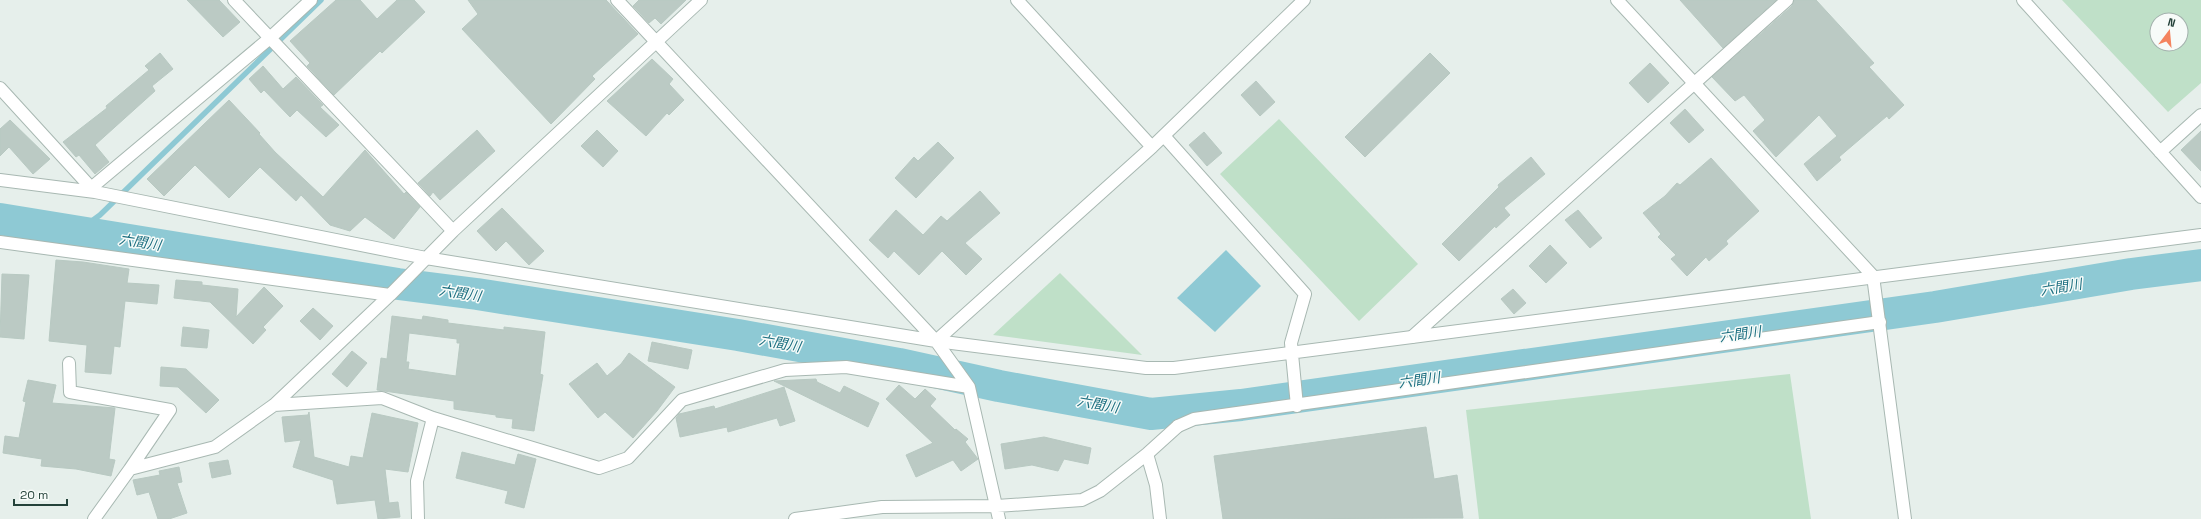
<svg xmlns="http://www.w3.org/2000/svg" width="2201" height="519" font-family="'Space Grotesk','Noto Sans JP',sans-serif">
<rect width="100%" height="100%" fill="#e6efeb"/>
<path fill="#bfe0c8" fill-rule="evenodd" d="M2062,0H2201V83L2168,112ZM2157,20H2181V44H2157Z
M1279,119L1418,264L1359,321L1220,174Z
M1060,273L1142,355L993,335Z
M1790,374L1811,519H1479L1466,410Z"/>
<path fill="#8ec9d4" d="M1226,250L1261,286L1215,332L1177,298Z"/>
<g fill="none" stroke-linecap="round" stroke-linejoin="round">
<path stroke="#8ec9d4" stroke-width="5.5" d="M78,231L100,215L321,0"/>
<path stroke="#8ec9d4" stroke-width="32" d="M0,219L398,284L477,294L738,335L899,364L999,386L1151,414L1241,405L1935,307L2131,274L2201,265"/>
</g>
<path fill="#bbcac4" stroke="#b8c9c2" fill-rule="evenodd" d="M187,0H219L240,22L223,37Z
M336,0H360L377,19L397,0H414L425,12L382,53L380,51L334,95L307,66L310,63L290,41Z
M468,0H606L638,34L592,76L595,79L551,124L462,29L478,14Z
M639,0H686L661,24L655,18L649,23L633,6Z
M1680,0H1776L1723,48Z
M1794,0H1816L1874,63L1869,67L1904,105L1889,119L1887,116L1839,157L1841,160L1817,181L1804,164L1837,136L1819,115L1776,157L1753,131L1765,120L1744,95L1735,101L1712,77L1792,6Z
M160,53L173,69L152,86L155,91L95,145L109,162L95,174L79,155L76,157L63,142L107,108L106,106L149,70L145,66Z
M1430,53L1450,73L1365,157L1345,137Z
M652,59L673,79L669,84L684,100L669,115L667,113L646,136L607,101Z
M1650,63L1669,83L1648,103L1629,83Z
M263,66L283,89L296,77L323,105L320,107L339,125L326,137L297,110L290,117L264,90L261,93L249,79Z
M1256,81L1275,102L1260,116L1241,95Z
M229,100L260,133L259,134L275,152L323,197L365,150L404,194L406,192L420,207L394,239L365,217L350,231L330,225L301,195L296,201L260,167L229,198L195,165L164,196L147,179Z
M1685,109L1704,130L1689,143L1670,123Z
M10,120L50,159L33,174L9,147L0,156V129Z
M477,130L495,151L440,200L433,192L430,196L418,183Z
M597,130L618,151L603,167L581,146Z
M2201,131V171L2181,150Z
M1204,132L1222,153L1207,166L1189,145Z
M938,142L954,158L916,198L895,178L914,157L918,161Z
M1531,157L1545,174L1504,208L1510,215L1496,228L1495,226L1459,261L1442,244L1499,187L1498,185Z
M1711,158L1759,211L1726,241L1728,244L1709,261L1706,257L1687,276L1671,259L1676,255L1658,237L1661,234L1643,213L1665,196L1677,183L1680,185Z
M980,191L1000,213L965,243L982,259L966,275L942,251L919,275L894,251L888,258L869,240L896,210L923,235L941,216L947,221Z
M502,208L544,251L529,265L506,241L496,251L477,231Z
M1578,210L1602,238L1590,248L1565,220Z
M1550,245L1567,263L1546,283L1529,266Z
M56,260L83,262L129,269L127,283L159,285L157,304L125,301L120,347L114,346L111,374L85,372L87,345L49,341Z
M2,274L29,275L24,339L0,337Z
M176,280L202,282V285L238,289L236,317L264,287L283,306L263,327L266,330L253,344L210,302L174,298Z
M1513,289L1526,303L1514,314L1501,299Z
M313,308L333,326L320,340L300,321Z
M392,316L422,320L423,316L448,320V323L504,330V327L545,332L540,374L543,375L534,431L512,428L513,419L496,417V415L454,409V401L377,390L381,358L387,359ZM409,333L457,339V343H460L456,376L408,369L409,362H406Z
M183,327L209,330L207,348L181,346Z
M652,342L692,350L688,369L648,361Z
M352,351L367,363L347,387L332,374Z
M629,353L675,387L657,411L633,438L605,412L598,418L569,384L597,363L607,376L621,364Z
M161,367L186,369L219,400L206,413L178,387L160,386Z
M816,379L817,382L840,393L844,386L879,403L868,427L774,381Z
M28,380L56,385L52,403L115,408L109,459L115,460L111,476L76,469L41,466L42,459L3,453L5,436L19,438L26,402L23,401Z
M899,385L915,399L925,389L936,399L930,406L955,430L956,429L968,439L965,442L978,459L961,471L953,460L916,477L906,455L933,443L886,399Z
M784,387L795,421L780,426L777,418L728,432L727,427L680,437L676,418L679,414L714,406L715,409Z
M309,412L314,457L349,467L351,456L363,458L372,413L418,423L408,472L385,469L389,503L398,502L400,517L378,519L375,500L337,504L333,480L293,467L301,440L285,442L282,417L308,415Z
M1426,427L1434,479L1457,475L1463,518L1223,519L1214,456Z
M1044,437L1091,448L1088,464L1064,459L1058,471L1032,465L1005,469L1001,444Z
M462,452L515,465L518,454L536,459L524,508L505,503L508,491L456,478Z
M228,460L231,474L212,478L209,463Z
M179,467L182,482L177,483L187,513L169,519H158L149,492L137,495L133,480L160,475L159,471Z"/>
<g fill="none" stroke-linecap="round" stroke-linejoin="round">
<defs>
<path id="pedestrian" d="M936,341L1146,368H1174L1412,337
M1292,354L1297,406
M1178,426L1194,419L1880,322"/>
<path id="minor" d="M234,0L453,231
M617,0L936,341L969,387L999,519
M1017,0L1152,147
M2023,0L2201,197
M0,88L95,192
M1164,136L1305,294L1291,343L1292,354
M2160,152L2201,115
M0,180L95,192L426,258L936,341
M91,188L270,38L311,0
M0,242L390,295
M1412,337L2201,235
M1412,337L1787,0
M936,341L1152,147L1304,0
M69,363L70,392L170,410L130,469
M274,405L382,398L433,418L599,468L628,458L682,400L785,370L846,367L969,387
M1147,454L1156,485L1160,519
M94,519L130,469L215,447L274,405L390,295L453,231L701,0
M418,519L417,481L433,418
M795,519L882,507L997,506L1082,500L1100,491L1147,454L1178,426"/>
<path id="tertiary" d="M1617,0L1873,276L1905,519"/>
</defs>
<use href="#pedestrian" stroke="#a8b8b2" stroke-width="14"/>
<use href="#minor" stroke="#a8b8b2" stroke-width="14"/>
<use href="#tertiary" stroke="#a8b8b2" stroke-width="14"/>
<use href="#pedestrian" stroke="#fff" stroke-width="12"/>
<use href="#minor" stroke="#fff" stroke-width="12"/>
<use href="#tertiary" stroke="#fff" stroke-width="12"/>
</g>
<g text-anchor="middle" stroke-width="3" stroke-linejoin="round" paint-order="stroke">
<g font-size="14" font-style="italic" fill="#1c6f80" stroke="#f7fbf9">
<text transform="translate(140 242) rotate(9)" y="5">六間川</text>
<text transform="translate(2061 287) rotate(-9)" y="5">六間川</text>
<text transform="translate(460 293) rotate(9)" y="5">六間川</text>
<text transform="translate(1740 334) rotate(-8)" y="5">六間川</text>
<text transform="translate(780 343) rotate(10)" y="5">六間川</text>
<text transform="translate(1419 380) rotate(-8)" y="5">六間川</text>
<text transform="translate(1098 404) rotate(10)" y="5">六間川</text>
</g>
</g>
<g transform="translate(2169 32) rotate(16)"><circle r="19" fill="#f7fbf9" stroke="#a3b1ad"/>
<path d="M0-3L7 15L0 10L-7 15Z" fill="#f4845f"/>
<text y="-6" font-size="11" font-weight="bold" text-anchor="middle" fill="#24423a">N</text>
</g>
<path d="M14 499v6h53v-6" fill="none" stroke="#24423a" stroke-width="2"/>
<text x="20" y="499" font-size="12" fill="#24423a" stroke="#f7fbf9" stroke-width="3" paint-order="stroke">20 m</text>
</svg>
